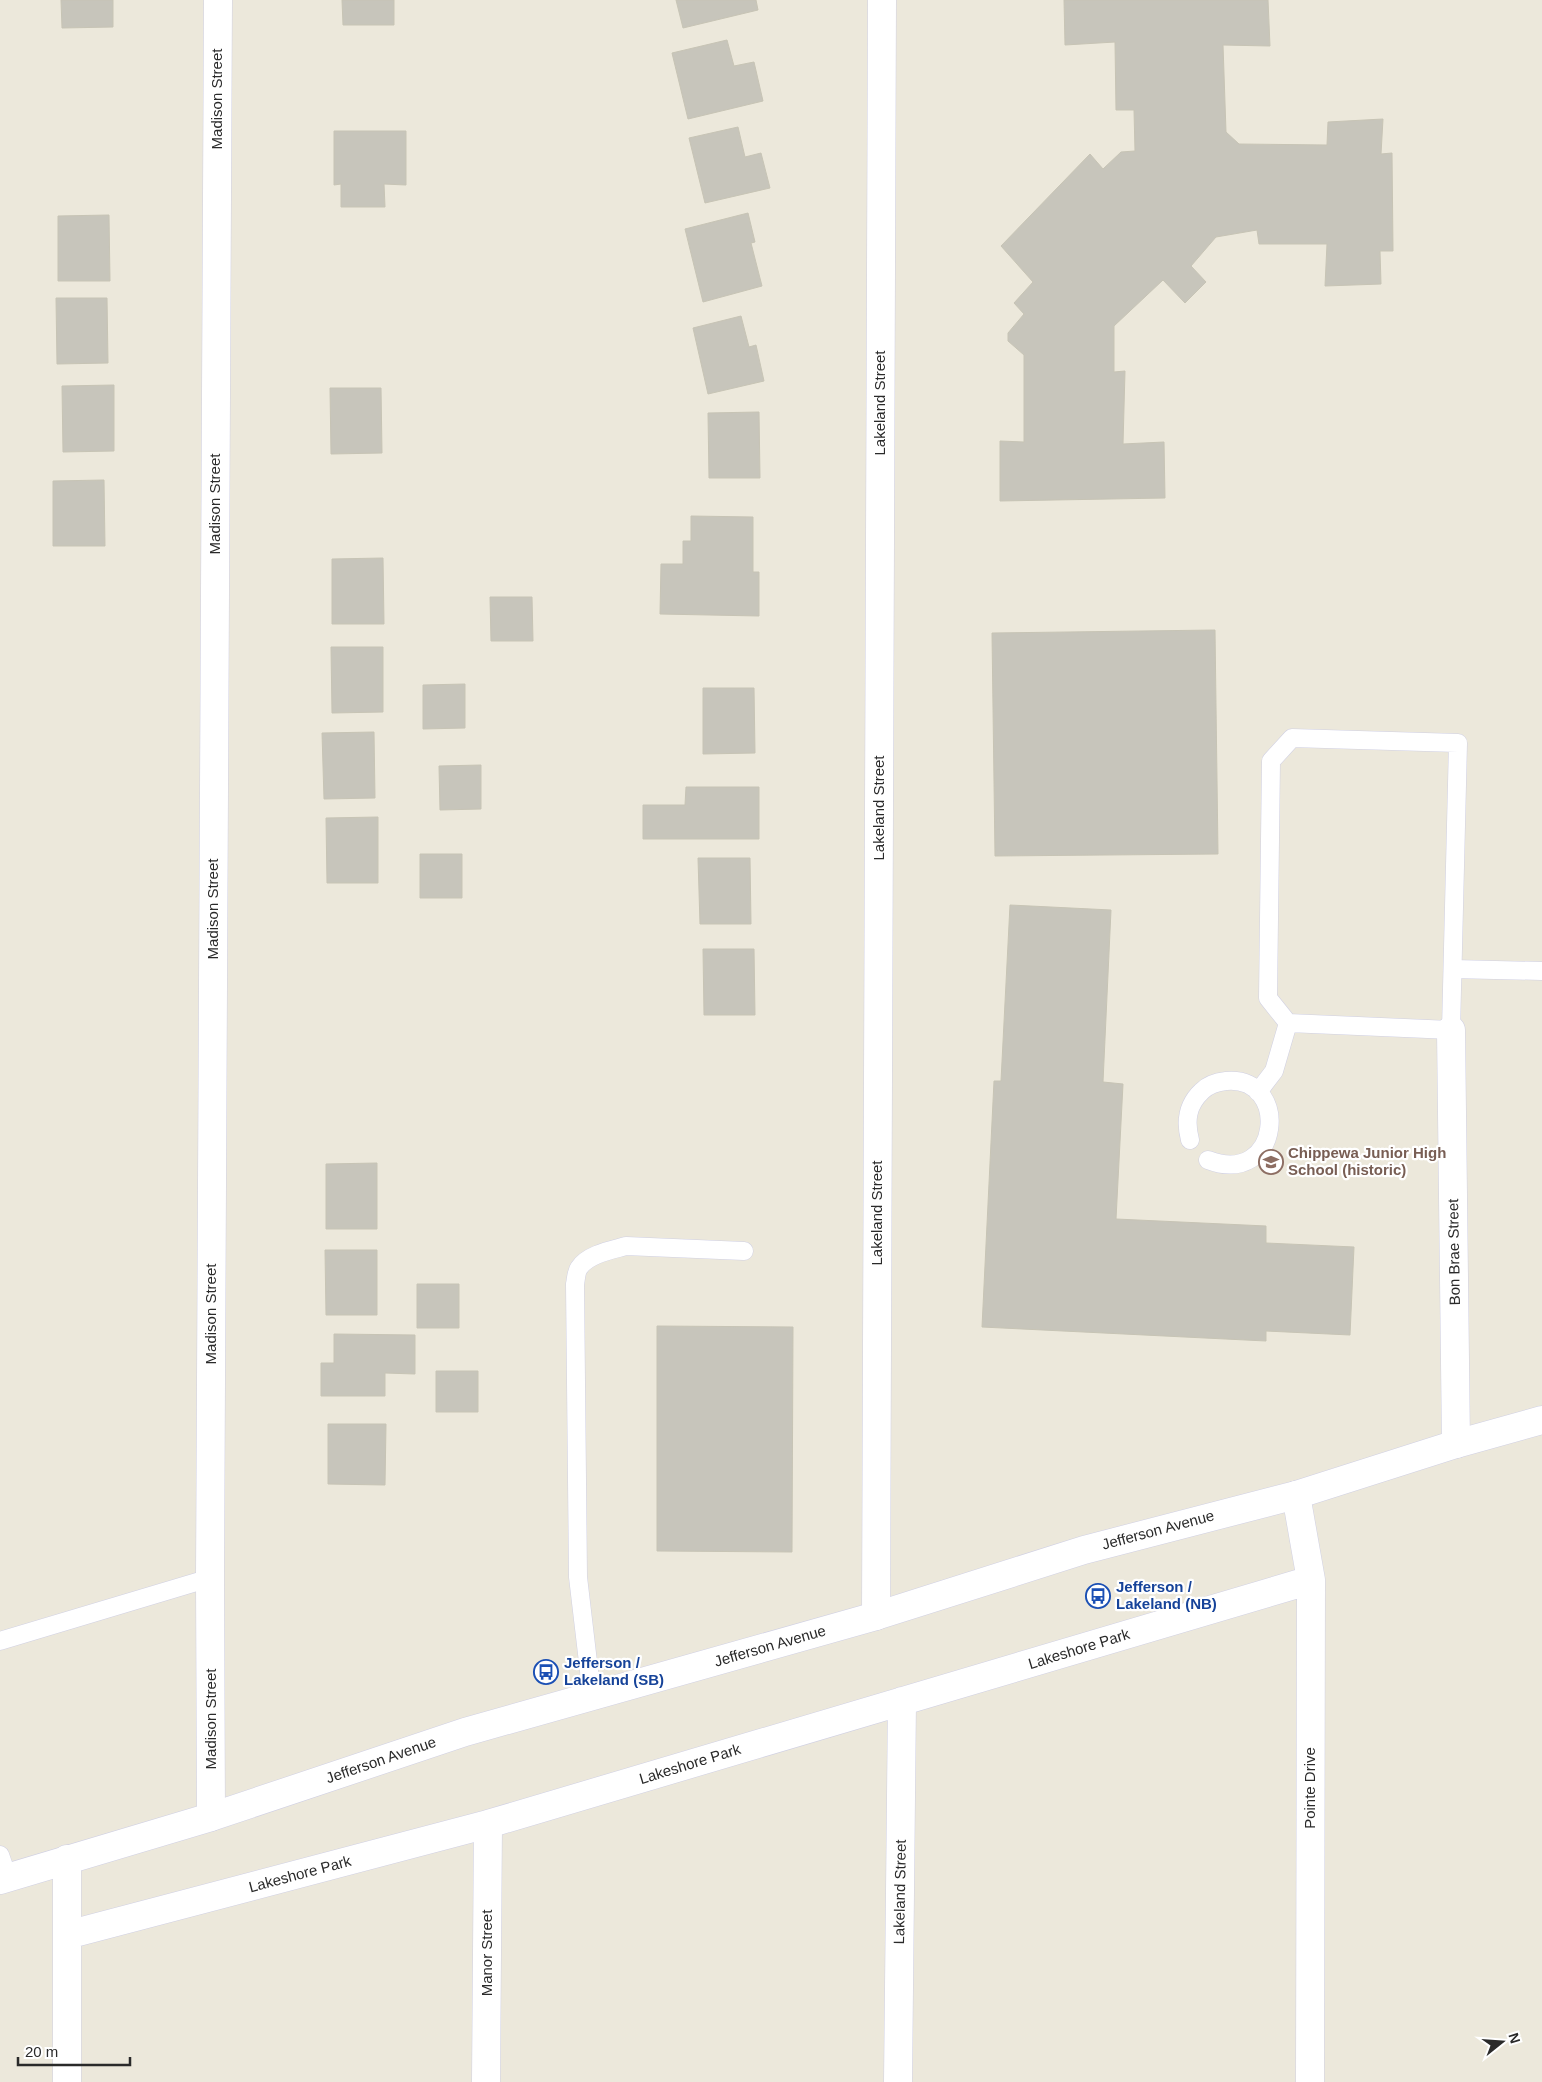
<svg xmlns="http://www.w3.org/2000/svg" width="1542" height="2082" font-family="Arial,sans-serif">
<rect width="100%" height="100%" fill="#ece8db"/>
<path fill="#c7c5bb" stroke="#c7c4b5" d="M61,0H113V27L62,28Z
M342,0H394V25H343Z
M676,0H756L758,10L683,28Z
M1064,0H1268L1270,46L1223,45L1226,132L1239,144L1327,145L1328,122L1383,119L1381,154L1392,153L1393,251H1380L1381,284L1325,286L1327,244H1259L1257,230L1216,237L1191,266L1206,282L1185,303L1163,280L1114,326V372L1125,371L1123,444L1164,442L1165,498L1000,501V441L1024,442V355L1008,341V333L1024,314L1014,303L1033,282L1001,246L1090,154L1103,169L1121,152L1135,151L1134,110H1116L1115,42L1065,45Z
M727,40L734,66L754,62L763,101L688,119L672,53Z
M738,127L745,157L761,153L770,188L705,203L689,138Z
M334,131H406V185L384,184L385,207H341V184L334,185Z
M748,213L755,242L751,243L762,286L703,302L685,229Z
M109,215L110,281H58V216Z
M56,298H107L108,363L57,364Z
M741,316L749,347L756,345L764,381L708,394L693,328Z
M114,385V451L63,452L62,386Z
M330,388H381L382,453L331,454Z
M759,412L760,478H709L708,413Z
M104,480L105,546H53V481Z
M691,516L753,517V572H759V616L660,614L661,564H683V541H691Z
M383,558L384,624H332V559Z
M490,597H532L533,641H491Z
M1215,630L1218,854L995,856L992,633Z
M331,647H383V712L332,713Z
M465,684V728L423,729V685Z
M703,688H754L755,753L703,754Z
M374,732L375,798L324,799L322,733Z
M481,765V809L440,810L439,766Z
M686,787H759V839H643V805H685Z
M378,817V883H327L326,818Z
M420,854H462V898H420Z
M698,858H750L751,924H700Z
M1010,905L1111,910L1103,1082L1123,1084L1116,1219L1266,1226V1243L1354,1247L1350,1335L1266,1331V1341L982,1327L994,1081H1001Z
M703,949H754L755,1015H704Z
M377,1163V1229H326V1164Z
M325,1250H377V1315H326Z
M417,1284H459V1328H417Z
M657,1326L793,1327L792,1552L657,1551Z
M334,1334L415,1335V1374L385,1373V1396H321V1363H334Z
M436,1371H478V1412H436Z
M328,1424H386L385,1485L328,1484Z"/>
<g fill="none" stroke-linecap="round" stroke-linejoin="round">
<defs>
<path id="lane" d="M1292,738L1458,743L1451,1030L1288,1023L1268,998L1271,761Z
M1453,969L1542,971
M1258,1092L1274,1071L1288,1023
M1190,1140C1185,1121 1187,1105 1202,1091C1208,1085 1217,1082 1226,1081C1291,1075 1282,1188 1208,1160
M0,1641L210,1578
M592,1696L578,1577L575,1284C576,1280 576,1272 579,1268C588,1254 612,1250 626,1246L744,1251
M0,1855L8,1878"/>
<path id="street" d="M1451,1030L1456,1444
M1296,1495L1311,1580L1310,2082
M876,1616L882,0
M211,1817L210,1578L218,0
M67,1859V2082
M67,1935L488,1824L1311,1580
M486,2082L488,1824
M898,2082L902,1701"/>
<path id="secondary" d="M0,1880L211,1817L465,1732L876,1616L1084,1550L1296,1495L1456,1444L1542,1420"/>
</defs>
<use href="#lane" stroke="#d0d0e3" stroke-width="19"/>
<use href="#street" stroke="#d0d0e3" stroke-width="29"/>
<use href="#secondary" stroke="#d0d0e3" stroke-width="29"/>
<use href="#lane" stroke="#fff" stroke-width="18"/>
<use href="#street" stroke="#fff" stroke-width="28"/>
<use href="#secondary" stroke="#fff" stroke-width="28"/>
</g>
<defs>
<symbol id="school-ring" viewBox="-11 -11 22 22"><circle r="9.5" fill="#fff" stroke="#8d6e63" stroke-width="1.5"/><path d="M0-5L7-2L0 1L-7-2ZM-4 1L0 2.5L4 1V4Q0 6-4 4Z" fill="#8d6e63"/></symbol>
<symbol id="bus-ring" viewBox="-11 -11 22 22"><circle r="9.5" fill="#fff" stroke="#1a4fb4" stroke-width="1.5"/><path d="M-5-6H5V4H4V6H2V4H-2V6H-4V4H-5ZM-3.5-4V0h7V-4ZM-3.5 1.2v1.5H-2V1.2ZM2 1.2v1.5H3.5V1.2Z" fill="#1a4fb4"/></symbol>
</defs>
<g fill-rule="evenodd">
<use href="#school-ring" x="1257" y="1148" width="28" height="28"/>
<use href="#bus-ring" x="1084" y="1582" width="28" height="28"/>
<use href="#bus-ring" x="532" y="1658" width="28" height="28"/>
</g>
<g text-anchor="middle" stroke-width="4.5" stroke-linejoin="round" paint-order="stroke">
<g font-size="15" fill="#2a2a2a" stroke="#fff">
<text transform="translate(217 99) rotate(-90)" y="5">Madison Street</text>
<text transform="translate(880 403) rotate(-90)" y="5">Lakeland Street</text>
<text transform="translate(215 504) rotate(-90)" y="5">Madison Street</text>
<text transform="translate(879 808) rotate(-90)" y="5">Lakeland Street</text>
<text transform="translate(213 909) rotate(-90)" y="5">Madison Street</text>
<text transform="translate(877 1213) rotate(-90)" y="5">Lakeland Street</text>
<text transform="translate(1454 1252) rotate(-91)" y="5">Bon Brae Street</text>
<text transform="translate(211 1314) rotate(-90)" y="5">Madison Street</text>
<text transform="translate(1158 1530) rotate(-15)" y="5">Jefferson Avenue</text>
<text transform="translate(770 1646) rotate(-16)" y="5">Jefferson Avenue</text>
<text transform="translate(1079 1649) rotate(-17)" y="5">Lakeshore Park</text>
<text transform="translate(211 1719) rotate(-90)" y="5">Madison Street</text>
<text transform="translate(381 1760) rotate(-19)" y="5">Jefferson Avenue</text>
<text transform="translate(690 1764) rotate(-17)" y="5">Lakeshore Park</text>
<text transform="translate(1310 1788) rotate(-90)" y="5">Pointe Drive</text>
<text transform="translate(300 1874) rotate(-15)" y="5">Lakeshore Park</text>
<text transform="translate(900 1892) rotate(-89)" y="5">Lakeland Street</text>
<text transform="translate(487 1953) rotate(-90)" y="5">Manor Street</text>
</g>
<g font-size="15" font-weight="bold" fill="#785e54" stroke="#fff" text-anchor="start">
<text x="1288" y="1158">Chippewa Junior High<tspan x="1288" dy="17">School (historic)</tspan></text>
</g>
<g font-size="15" font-weight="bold" fill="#164399" stroke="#fff" text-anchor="start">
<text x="1116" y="1592">Jefferson /<tspan x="1116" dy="17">Lakeland (NB)</tspan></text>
<text x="564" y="1668">Jefferson /<tspan x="564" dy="17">Lakeland (SB)</tspan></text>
</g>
</g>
<g transform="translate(1502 2042) rotate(73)" stroke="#ffffff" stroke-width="4" paint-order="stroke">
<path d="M0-4L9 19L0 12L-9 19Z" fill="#2a2a2a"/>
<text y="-8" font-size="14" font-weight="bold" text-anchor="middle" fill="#2a2a2a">N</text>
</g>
<path d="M18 2057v8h112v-8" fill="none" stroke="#2a2a2a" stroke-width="2.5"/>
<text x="25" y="2057" font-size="15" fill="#2a2a2a" stroke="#ffffff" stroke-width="4" paint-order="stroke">20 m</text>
</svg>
